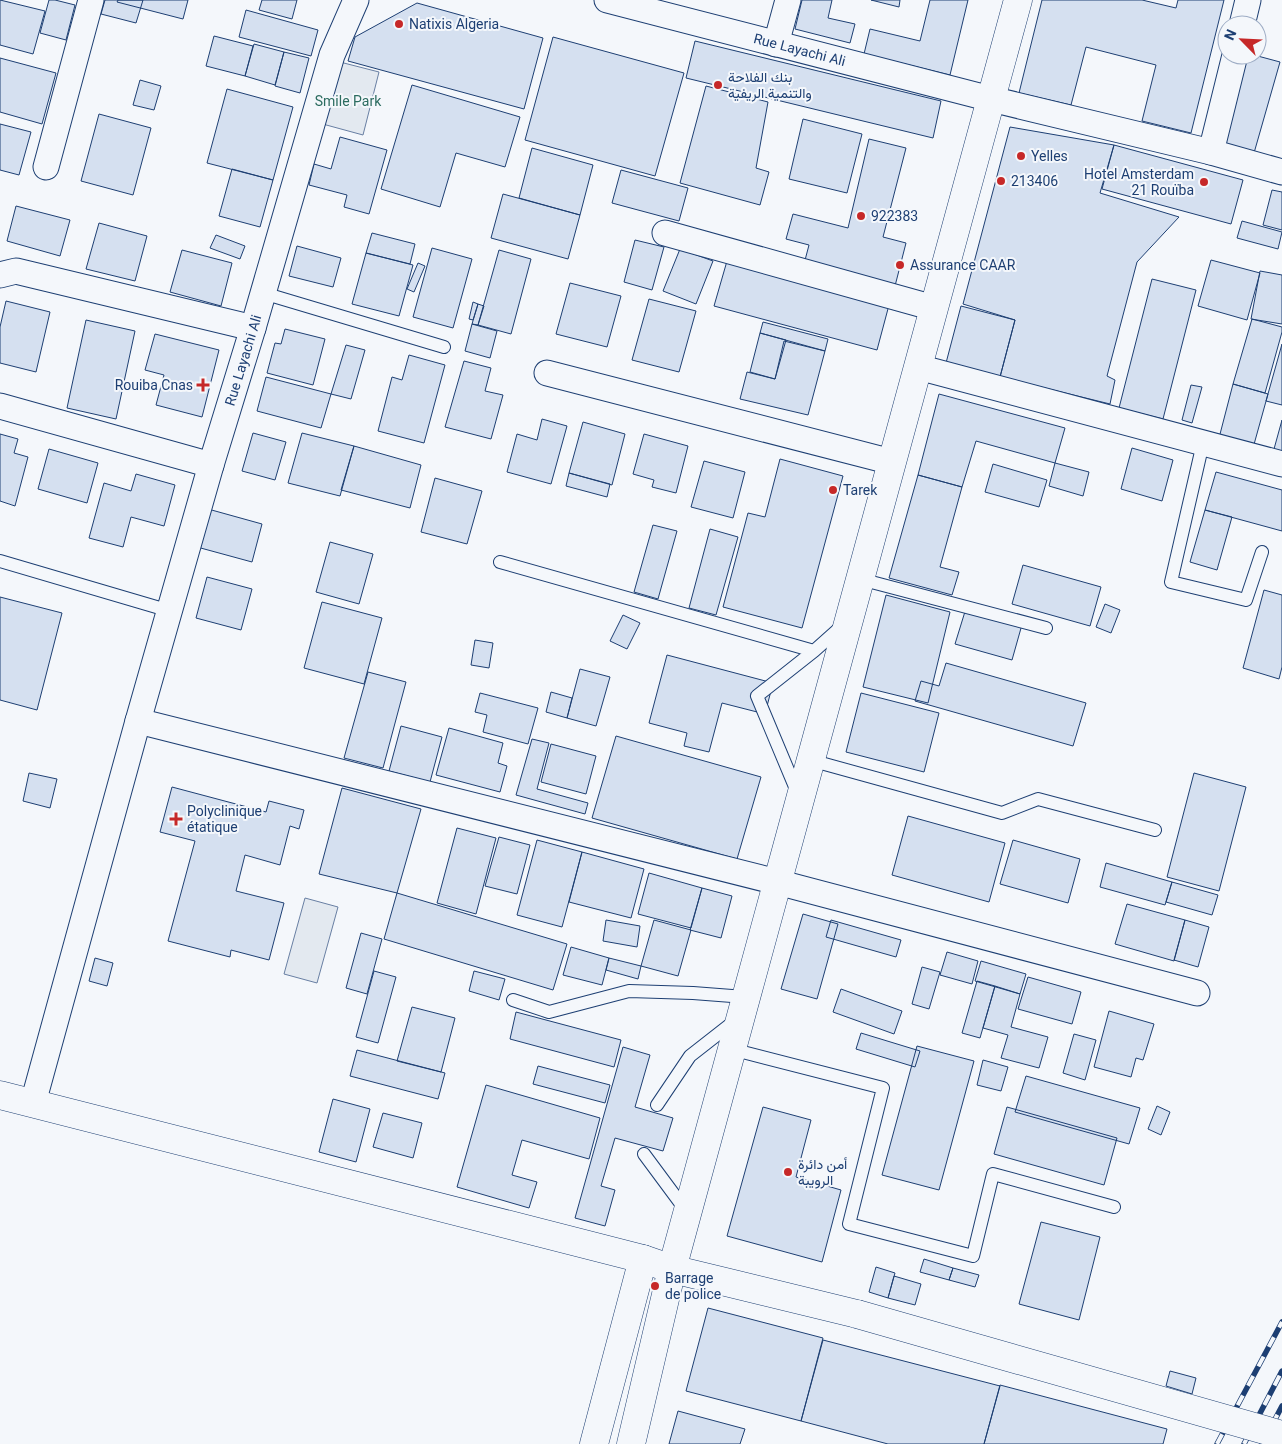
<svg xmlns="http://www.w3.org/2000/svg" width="1282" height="1444" font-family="Roboto,Vazirmatn,sans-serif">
<rect width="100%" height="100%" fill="#f4f7fb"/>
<path fill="#e3e9f0" stroke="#687fa3" d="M336,61L379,72L363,135L319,123Z
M305,898L338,907L317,983L284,974Z"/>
<path fill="#d5e0f0" stroke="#1d3f73" d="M0,0L45,11L33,54L0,45Z
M49,0H55L75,5L66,40L40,33Z
M105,0H143L136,23L101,14Z
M118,0H188L183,19L117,2Z
M262,0H297L292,19L259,10Z
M802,0H832L828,18L855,24L850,43L795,29Z
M871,0H900L899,7Z
M930,0H968L950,75L864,54L870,29L920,41Z
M1042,0H1142L1176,8L1178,0H1224L1191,133L1142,121L1156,65L1086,47L1071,105L1019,93Z
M417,3L543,38L524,109L348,61L355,37Z
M246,10L318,30L311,56L239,37Z
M214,36L253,46L245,76L206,66Z
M553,37L684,73L655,176L525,140Z
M695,41L941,101L933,138L686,78Z
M254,44L284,52L275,85L245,76Z
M284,52L309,58L300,93L275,86Z
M1241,55H1254L1280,62L1254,153L1217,142Z
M0,58L56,73L42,124L0,112Z
M140,80L161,86L154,110L133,105Z
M412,85L520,117L505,167L456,153L440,207L381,189Z
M706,86L768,102L756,168L769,172L760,205L680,183Z
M227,89L293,107L273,180L207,163Z
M99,114L151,128L133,195L81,181Z
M803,119L862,134L847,193L789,179Z
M0,124L31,132L19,175L0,170Z
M1010,127L1114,145L1100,193L1179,217L1137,262L1107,376L1115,380L1110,404L1000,377L1015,320L963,304Z
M340,137L387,150L369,214L344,207L347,195L309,185L314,164L331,169Z
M869,139L906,148L883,237L906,243L895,286L804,264L809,245L786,239L793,214L848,228Z
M1114,145L1243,180L1231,224L1102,189Z
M532,148L593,165L580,215L519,198Z
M232,169L273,180L260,227L219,216Z
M621,170L688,188L679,221L612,203Z
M1272,190L1282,192V230L1263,225Z
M503,194L580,215L568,259L491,238Z
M16,206L70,220L60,256L7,241Z
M1242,221L1282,232L1278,249L1237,238Z
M99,223L147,236L135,281L86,269Z
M372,233L415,244L410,264L366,253Z
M216,235L245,246L240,259L210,248Z
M635,240L664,247L652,290L624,282Z
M297,246L341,258L333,287L289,276Z
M432,248L472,259L453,328L413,317Z
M680,249L713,261L696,304L663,291Z
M182,250L232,263L221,306L170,292Z
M499,250L531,259L511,334L478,325Z
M366,253L413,265L399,316L352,304Z
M1211,260L1260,273L1247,320L1198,306Z
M727,261L889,305L877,350L714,306Z
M418,263L425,266L414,292L407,289Z
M1260,271L1282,275V324L1251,319Z
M1152,279L1196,290L1163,419L1119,408Z
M570,283L621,296L607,347L556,334Z
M649,299L696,311L679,372L632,360Z
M6,301L50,312L36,372L0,363V327Z
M473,302L478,304L473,320L469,319Z
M478,304L484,306L478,325L472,324Z
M961,306L1015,320L1000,377L946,363Z
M1252,319L1282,327V332L1265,393L1233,384Z
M86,320L135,331L116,419L67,408Z
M763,322L828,339L825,351L760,333Z
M472,324L497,331L490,358L465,351Z
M285,329L325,339L313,385L267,373L275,343L281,344Z
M760,333L786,340L775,379L750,372Z
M155,334L219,350L202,417L156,405L164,375L145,370Z
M784,341L825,351L808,415L740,399L747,372L775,379Z
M1282,344V405L1266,401Z
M346,345L365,350L351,399L331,394Z
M409,355L445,365L424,443L378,431L392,377L402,380Z
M464,361L491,368L485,391L503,395L491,439L445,427Z
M266,377L331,394L321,428L257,411Z
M1233,384L1268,394L1253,448L1219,438Z
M1191,385L1202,387L1192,423L1182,420Z
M939,394L1065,428L1055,463L976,441L962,487L918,475Z
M542,419L567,426L551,484L507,472L517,434L537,440Z
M1282,420V452L1274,449Z
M583,422L625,434L612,485L569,473Z
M253,433L286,442L275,480L242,471Z
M302,433L354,446L340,496L288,483Z
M0,434L18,439L14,453L28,457L15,506L0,501Z
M644,434L688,446L676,493L652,487L654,480L633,474Z
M354,446L421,465L410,508L341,490Z
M1132,448L1173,460L1162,501L1121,489Z
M49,449L98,463L87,503L38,489Z
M780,459L843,476L802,628L723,607L748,513L765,517Z
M704,461L745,472L733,518L691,507Z
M1055,463L1089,472L1083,496L1049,486Z
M993,464L1047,480L1039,507L985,492Z
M1216,472L1282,490V531L1205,510Z
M569,473L610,484L607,497L566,486Z
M136,474L175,485L164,526L131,517L123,547L89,538L104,483L131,491Z
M918,475L962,487L940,567L959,572L952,595L889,578Z
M435,478L482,491L467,544L421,532Z
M208,509L262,524L252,562L197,547Z
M1205,510L1232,517L1217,570L1190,562Z
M653,525L677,531L658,599L634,592Z
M710,529L738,537L716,615L689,608Z
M330,542L373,554L359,604L316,592Z
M1023,565L1101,587L1090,626L1012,604Z
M207,577L252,589L241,630L196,618Z
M1264,590L1282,595V667L1279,679L1243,668Z
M886,595L950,612L928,703L863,687Z
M0,597L62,613L37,710L0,700Z
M322,602L382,618L364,684L304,668Z
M1105,604L1120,610L1111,633L1096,627Z
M967,605L1023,621L1012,660L955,644Z
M623,615L640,623L627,649L610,641Z
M475,640L493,643L489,668L471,665Z
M667,655L773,683L765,714L722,703L709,752L684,746L687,733L649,723Z
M946,663L1086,703L1073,746L915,701L921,681L939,686Z
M580,669L610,677L596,726L567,718Z
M368,672L406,682L383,768L344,758Z
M551,692L572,698L567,718L546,712Z
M480,693L538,708L528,744L483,732L487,715L475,712Z
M861,693L939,713L924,772L846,752Z
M401,726L442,737L430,782L389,771Z
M449,728L503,743L498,763L507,766L500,792L436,775Z
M616,736L761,777L737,859L592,818Z
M532,739L549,743L537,789L588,803L585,814L516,795Z
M551,744L596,756L586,794L541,782Z
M29,773L57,779L50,808L23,801Z
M1194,773L1246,787L1219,891L1167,877Z
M172,787L266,812L269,801L304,810L299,829L290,826L280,865L245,855L236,891L284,903L269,960L231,950L230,957L168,941L195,841L160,832Z
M342,788L421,809L397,893L319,874Z
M908,816L1005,843L989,902L892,875Z
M457,828L496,838L476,914L437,903Z
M499,837L530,845L517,894L485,886Z
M537,840L582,852L562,927L517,915Z
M1013,840L1080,859L1068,903L1000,884Z
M582,852L644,869L631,918L569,902Z
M1106,863L1172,882L1165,905L1100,887Z
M649,873L702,888L691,928L638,914Z
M1172,882L1218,895L1212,915L1166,902Z
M702,888L732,896L721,938L690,930Z
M397,893L567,944L553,990L384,939Z
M1127,904L1185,920L1174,961L1115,944Z
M803,914L838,924L817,999L781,989Z
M606,920L640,926L637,947L603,941Z
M654,920L691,930L678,976L641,966Z
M831,920L901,940L896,957L826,937Z
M1185,920L1209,927L1198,967L1174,960Z
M361,933L382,939L367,994L346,988Z
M571,947L609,958L602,985L563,975Z
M947,952L978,961L972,984L940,975Z
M95,958L113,963L107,986L89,981Z
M609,958L641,966L638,979L606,970Z
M981,961L1026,974L1020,994L975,981Z
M922,967L940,972L929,1009L912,1004Z
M374,971L396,977L378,1043L356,1037Z
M474,971L505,979L499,1000L469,991Z
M1028,977L1081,992L1072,1024L1018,1009Z
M977,981L995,986L980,1038L962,1033Z
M995,986L1020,994L1011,1027L1048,1037L1039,1068L1001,1058L1008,1035L983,1028Z
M841,989L902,1011L894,1034L833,1012Z
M412,1007L455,1018L441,1072L397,1061Z
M1109,1011L1154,1024L1143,1060L1136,1058L1131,1077L1094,1067Z
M516,1012L621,1040L614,1067L510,1039Z
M861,1033L920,1051L915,1067L856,1049Z
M1074,1034L1096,1040L1085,1080L1063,1073Z
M917,1046L974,1061L939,1190L882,1175Z
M623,1047L650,1055L635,1107L673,1118L663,1151L615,1138L601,1186L615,1190L605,1226L575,1218Z
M357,1050L445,1073L438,1099L350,1076Z
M983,1060L1008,1067L1001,1091L977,1085Z
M538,1066L610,1085L605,1103L533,1084Z
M1026,1076L1140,1108L1129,1144L1015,1112Z
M486,1085L600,1118L589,1159L522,1140L512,1175L537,1182L529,1208L457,1187Z
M333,1099L370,1109L356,1162L319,1152Z
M1157,1106L1170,1112L1161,1135L1148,1129Z
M763,1107L811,1120L796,1177L841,1190L822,1262L727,1236Z
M1007,1107L1117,1138L1104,1185L994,1154Z
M383,1113L422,1123L413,1158L373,1147Z
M1041,1222L1100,1237L1079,1320L1019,1304Z
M924,1259L953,1268L949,1280L920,1272Z
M876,1267L895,1273L888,1298L869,1292Z
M953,1268L979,1275L975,1287L949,1280Z
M894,1276L921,1284L915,1305L888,1298Z
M708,1308L823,1338L801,1421L686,1391Z
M823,1340L1000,1386L984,1444H888L801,1421Z
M1170,1371L1196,1378L1192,1394L1166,1386Z
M1000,1385L1167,1429L1163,1444H984Z
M678,1411L745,1429L740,1444H669Z"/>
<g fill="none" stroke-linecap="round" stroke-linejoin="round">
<defs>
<path id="lane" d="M263,293L444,347
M1203,443L1171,582L1246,600L1262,552
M0,561L170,611
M500,562L814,651
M860,579L1046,628
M810,760L1002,813L1038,799L1155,830
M798,794L757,696L814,651L842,626
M513,1000L549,1012L629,991L693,993L745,997
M731,1049L883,1088L849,1224L973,1256L993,1174L1114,1207
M657,1105L690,1056L736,1020
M644,1154L687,1212"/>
<g id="street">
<path id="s1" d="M607,0L991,99L1211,152L1282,172"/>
<path d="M1242,25L1248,0"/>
<path d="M776,44L788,0"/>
<path d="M1211,152L1235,55"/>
<path d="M46,167L91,0"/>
<path d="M665,233L934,308"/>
<path d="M0,275L16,271L253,328"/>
<path d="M918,367L1282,464"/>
<path d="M547,373L892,462"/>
<path d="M0,406L211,465"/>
<path d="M138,721L777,882L1197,993"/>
<path id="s2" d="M33,1103L138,721L211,465L253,328L332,55L356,0"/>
</g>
<path id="secondary" d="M0,1095L643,1259L672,1269L857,1314"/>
<path id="highway" d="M594,1444L643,1259
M631,1444L672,1269L1018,0"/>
</defs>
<use href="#lane" stroke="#1d3f73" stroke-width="14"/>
<use href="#street" stroke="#1d3f73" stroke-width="27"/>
<use href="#secondary" stroke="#1d3f73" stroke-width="29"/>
<use href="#highway" stroke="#1d3f73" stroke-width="29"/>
<use href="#lane" stroke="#f4f7fb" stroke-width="12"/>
<use href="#street" stroke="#f4f7fb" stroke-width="25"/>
<use href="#secondary" stroke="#f4f7fb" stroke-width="28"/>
<use href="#highway" stroke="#f4f7fb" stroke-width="28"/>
<defs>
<path id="rail" d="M1217,1444L1282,1322
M1244,1444L1282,1371
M1262,1444L1282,1406"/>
</defs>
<use href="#rail" stroke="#1d3f73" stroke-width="5.5"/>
<use href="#rail" stroke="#f4f7fb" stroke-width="4" stroke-dasharray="11" stroke-linecap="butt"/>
<defs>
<path id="secondary-bridge" d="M857,1314L1282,1435"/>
</defs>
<use href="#secondary-bridge" stroke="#1d3f73" stroke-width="29" stroke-linecap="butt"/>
<use href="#secondary-bridge" stroke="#f4f7fb" stroke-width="28"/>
</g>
<g fill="#c62828" stroke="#f4f7fb" stroke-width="2">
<circle cx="399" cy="24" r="5"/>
<circle cx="718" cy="85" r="5"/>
<circle cx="1021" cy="156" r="5"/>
<circle cx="1001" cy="181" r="5"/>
<circle cx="1204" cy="182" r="5"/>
<circle cx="861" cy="216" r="5"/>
<circle cx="900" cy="265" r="5"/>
<path d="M200.5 377.5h5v5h5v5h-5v5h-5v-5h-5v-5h5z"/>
<circle cx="833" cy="490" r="5"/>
<path d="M173.5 811.5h5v5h5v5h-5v5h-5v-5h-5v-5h5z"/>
<circle cx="788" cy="1172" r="5"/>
<circle cx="655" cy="1286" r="5"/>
</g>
<g text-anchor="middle" stroke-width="4" stroke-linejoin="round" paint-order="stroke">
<g font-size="14" fill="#1d3f73" stroke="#f4f7fb" text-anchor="start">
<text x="409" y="29">Natixis Algeria</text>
<text x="728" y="82">بنك الفلاحة<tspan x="728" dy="16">والتنمية الريفية</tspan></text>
<text x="1031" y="161">Yelles</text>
<text x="1194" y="179" text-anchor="end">Hotel Amsterdam<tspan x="1194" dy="16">21 Rouïba</tspan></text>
<text x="1011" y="186">213406</text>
<text x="871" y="221">922383</text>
<text x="910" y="270">Assurance CAAR</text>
<text x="193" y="390" text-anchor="end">Rouiba Cnas</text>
<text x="843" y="495">Tarek</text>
<text x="187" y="816">Polyclinique<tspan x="187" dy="16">étatique</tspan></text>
<text x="798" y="1169">أمن دائرة<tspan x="798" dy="16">الرويبة</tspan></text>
<text x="665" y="1283">Barrage<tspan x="665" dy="16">de police</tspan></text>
</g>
<g font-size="14" fill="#1d3f73" stroke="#f4f7fb">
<text dy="5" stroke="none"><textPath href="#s1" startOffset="199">Rue Layachi Ali</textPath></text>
<text dy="5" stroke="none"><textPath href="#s2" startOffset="772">Rue Layachi Ali</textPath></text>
</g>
<g font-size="14" fill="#2c6c60" stroke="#f4f7fb">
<text x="348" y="106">Smile Park</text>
</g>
</g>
<g transform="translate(1242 40) rotate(294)"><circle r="24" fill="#f4f7fb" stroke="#9eadc5"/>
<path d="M0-4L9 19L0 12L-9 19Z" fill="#c62828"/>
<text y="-8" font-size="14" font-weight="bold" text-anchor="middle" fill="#1d3f73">N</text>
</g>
</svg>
